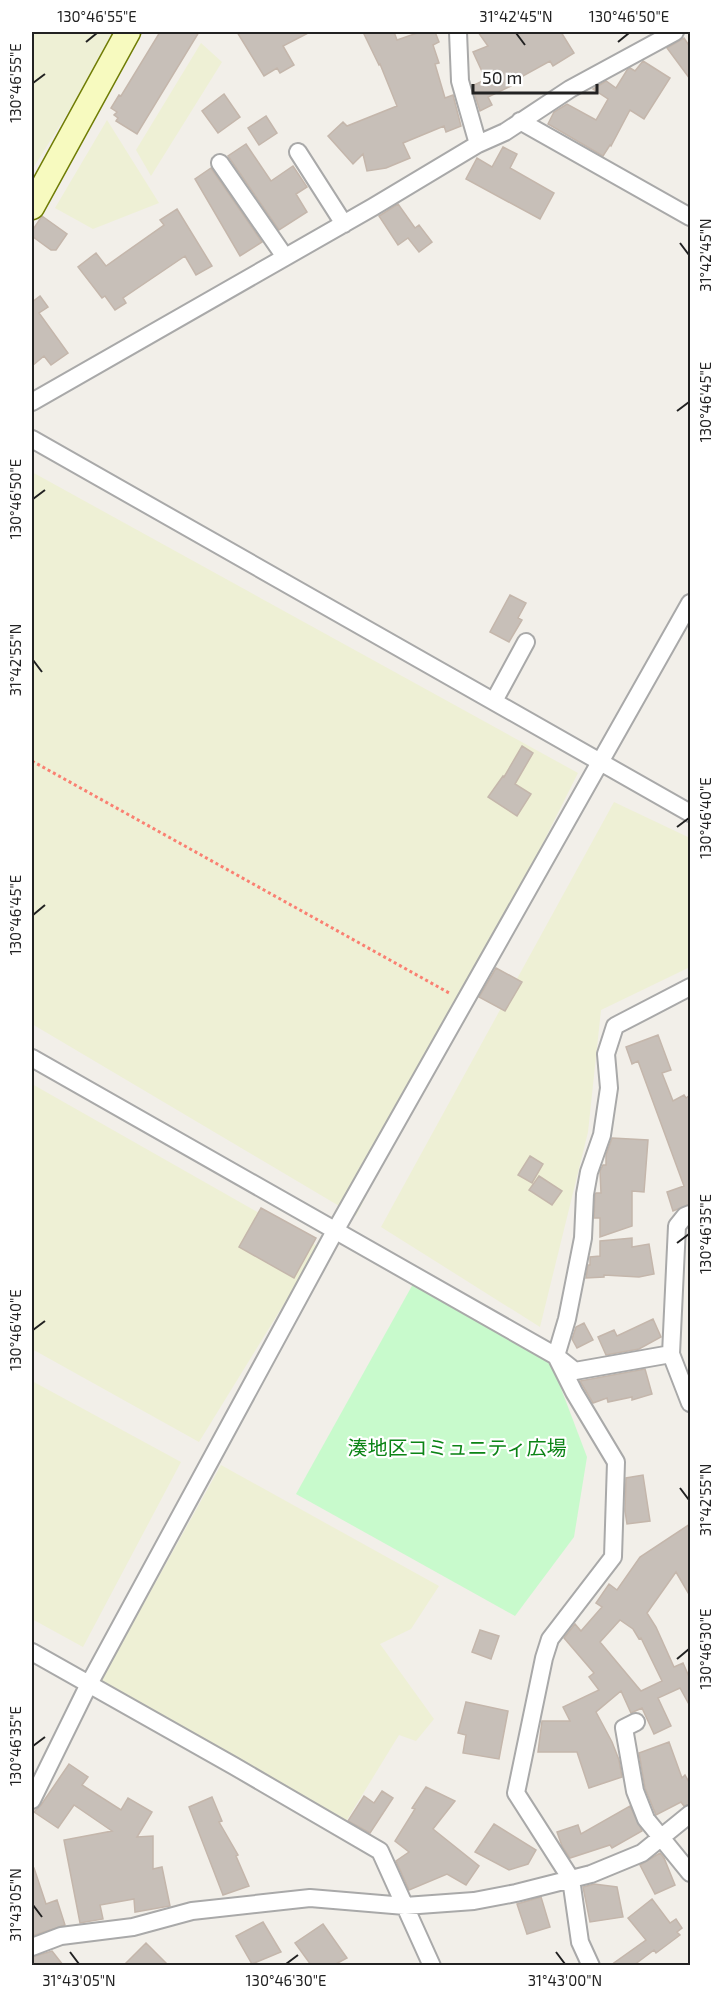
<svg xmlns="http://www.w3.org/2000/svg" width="722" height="1997" font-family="'Exo 2','Noto Sans JP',sans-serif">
<rect width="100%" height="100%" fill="#f2efe9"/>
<path fill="#eef0d5" d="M32,32H118L32,170Z
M201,43L222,62L151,176L136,150Z
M107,120L159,203L93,229L55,208Z
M32,472L578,773L356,1216L32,1024Z
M614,802L690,838V967L601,1010L588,1132L540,1327L381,1227Z
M32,1084L319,1247L199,1442L32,1349Z
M32,1381L181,1462L83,1647L32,1619Z
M221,1465L439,1586L411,1629L380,1644L434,1719L416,1741L399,1735L345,1823L100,1682Z"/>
<path fill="#c8facc" d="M413,1284L551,1362L587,1457L574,1537L515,1616L296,1494Z"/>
<path fill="#c7bfb8" stroke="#c4b6ab" stroke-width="1.5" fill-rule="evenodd" d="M160,32H199L137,134L116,121L118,118L114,115L117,112L111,108L119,95L121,96Z
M237,32H310L283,46L294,65L280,73L277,68L264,76Z
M363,32H394L397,40L420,32H435L439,42L433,45L439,63L435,64L445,98L453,95L461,126L446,132L444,126L403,143L410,158L386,168L367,171L363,154L353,164L328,136L343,122L347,126L397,106L380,64L379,65Z
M478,32H561L574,53L553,66L550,61L510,83L511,86L488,97L492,105L480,111L472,86L485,80V78L473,52L488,46Z
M684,38L690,47V79L667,48Z
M643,61L670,78L644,119L630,110L611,146L610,145L603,156L548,124L554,112L567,104L596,120L608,99L593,89L606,81L616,88L627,70L630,68L635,71Z
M224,94L240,117L218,133L202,111Z
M266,116L277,133L259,145L248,128Z
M246,144L271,181L293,166L307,187L296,194L307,212L279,230L228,156Z
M503,147L517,154L510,168L554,193L540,219L466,179L477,158L492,167Z
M211,168L262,242L240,256L195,179Z
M398,204L415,228L419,225L432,242L419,252L408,238L398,245L379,216Z
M177,209L212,266L196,275L185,256L123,298L126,303L115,310L105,296L102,298L78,267L96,253L106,266L164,225L160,220Z
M42,216L67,234L56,250H51L32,236V231Z
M40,296L48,307L39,313L68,353L51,365L44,356L32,366V302Z
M510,595L526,603L518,618L522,620L509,642L490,632Z
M522,746L533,753L515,784L531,794L517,816L488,797L503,776L504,777Z
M496,968L522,982L505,1011L479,997Z
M658,1035L671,1070L662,1073L673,1101L684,1095L686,1098L690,1095V1204L673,1211L667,1192L684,1186L638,1061L632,1064L626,1047Z
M612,1138L648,1140L644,1192L632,1191V1226L600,1237V1218H594L595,1195L596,1193H601L600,1171L603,1165H606V1155Z
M530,1156L543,1164L532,1183L518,1175Z
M539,1176L562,1191L552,1205L529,1190Z
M261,1208L316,1238L294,1278L239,1247Z
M632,1238V1247L649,1244L654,1274L639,1277L604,1275V1277L586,1278L588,1265H590V1257L600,1256V1241Z
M653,1319L661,1337L639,1349L606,1355L598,1337L614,1330L617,1336Z
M584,1323L593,1340L577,1348L572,1339L576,1327Z
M645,1369L652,1394L632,1400V1397L608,1402L607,1398L593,1403L580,1381Z
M643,1475L650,1521L627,1524L625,1511L626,1478Z
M690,1524V1596L676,1572L647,1613L656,1627L674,1667L683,1663L690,1679V1706L680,1688L658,1698L671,1726L654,1734L642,1708L631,1713L621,1691L596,1712L612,1742L619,1760L622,1777L589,1788L577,1752H538L542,1721H570L563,1707L599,1690L589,1677L594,1673L564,1638L575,1624L581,1631L602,1607L596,1603L609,1584L617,1590L640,1557ZM620,1620L633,1629L639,1639L641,1638L662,1681L641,1691L600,1642Z
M480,1630L499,1636L491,1659L472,1652Z
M466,1702L508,1711L499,1759L463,1753L466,1735L458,1733Z
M669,1742L682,1778L685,1775L690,1784V1804L684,1806L681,1802L656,1815L645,1788L639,1753Z
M69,1764L88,1777L82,1785L121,1810L128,1798L152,1812L137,1837L153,1836V1869L162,1867L170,1906L135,1912L134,1899L100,1905L103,1919L80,1923L64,1840L112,1831L74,1805L58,1828L34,1812L41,1805Z
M426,1787L455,1801L433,1829L479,1866L466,1885L447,1874L409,1890L396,1861L409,1852L395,1841L415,1809L412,1808Z
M382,1791L393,1798L370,1833L348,1821L364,1796L374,1803Z
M212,1797L222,1821L219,1822L238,1855L236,1856L249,1886L223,1895L189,1807Z
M630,1806L642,1831L612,1848L610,1845L570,1858L562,1846L557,1832L578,1825L581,1834Z
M494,1824L536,1850L528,1864L509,1870L475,1852Z
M660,1853L664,1858L675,1885L655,1894L640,1865Z
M32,1868H34L46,1904L57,1900L65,1925L32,1936Z
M594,1884L617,1887L623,1917L590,1922L583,1887Z
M541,1897L550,1927L527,1934L517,1904Z
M652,1899L670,1923L676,1919L682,1928L677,1932L680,1935L656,1953L654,1950L634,1965H611L646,1940L628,1918Z
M263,1922L281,1952L252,1964L236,1936Z
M323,1924L347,1958L334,1965H311L295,1943Z
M146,1943L168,1965H124Z
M52,1951L63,1965H35L32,1961V1957Z"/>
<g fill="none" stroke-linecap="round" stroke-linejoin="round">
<defs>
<path id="street" d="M458,32L460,81L478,144
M520,121L690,217
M298,152L344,224
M220,163L285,257
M32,402L373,207L478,144L505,132L570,89L675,32
M32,439L690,813
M494,701L526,642
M32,1058L556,1356L575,1371L671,1354
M690,1214L685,1216L677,1226L671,1354L690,1403
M32,1652L234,1766L380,1851L432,1966
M636,1722L624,1728L635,1791L646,1819L690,1873
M32,1800L89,1684L335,1231L690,603
M32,1947L61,1936L133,1927L192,1911L310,1898L405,1906L474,1901L516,1893L591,1874L642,1853L690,1814
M591,1966L580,1942L571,1879L516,1793L544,1658L550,1639L613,1557L616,1462L574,1392L556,1356L567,1319L583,1238L585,1194L589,1172L602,1135L609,1088L606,1054L615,1026L690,987"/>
<path id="secondary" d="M32,207L128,32"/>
</defs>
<use href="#street" stroke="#a9a9a9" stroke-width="20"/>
<use href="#secondary" stroke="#707d05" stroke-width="27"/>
<path stroke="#fa8072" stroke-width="3" stroke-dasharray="3 3" stroke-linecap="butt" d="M32,761L451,994"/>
<use href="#street" stroke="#fff" stroke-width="16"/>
<use href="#secondary" stroke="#f7fabf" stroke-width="24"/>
</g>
<path fill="none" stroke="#222" stroke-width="2" d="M516,33L525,45M86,42L97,33M618,42L629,33M33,83L45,74M680,243L689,255M677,411L689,402M33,499L45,490M33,660L42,672M677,827L689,818M33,915L45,905M677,1243L689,1234M33,1330L45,1321M680,1488L689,1500M677,1659L689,1649M33,1746L45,1737M33,1905L42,1917M70,1952L79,1964M556,1952L565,1964M286,1964L298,1955"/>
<g text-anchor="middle" stroke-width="4.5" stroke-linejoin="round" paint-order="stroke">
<g font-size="20" fill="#0c8416" stroke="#fff">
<text x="457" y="1455">湊地区コミュニティ広場</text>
</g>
</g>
<rect width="722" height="1997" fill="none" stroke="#ffffff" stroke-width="66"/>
<path d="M473 84v9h124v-9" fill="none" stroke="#222222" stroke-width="3"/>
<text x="482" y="84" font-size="18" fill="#222222" stroke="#ffffff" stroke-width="4.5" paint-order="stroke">50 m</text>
<rect x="33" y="33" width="656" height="1931" fill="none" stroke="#222" stroke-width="2"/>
<g font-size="15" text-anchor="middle" fill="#222">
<text x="97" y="22">130°46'55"E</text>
<text x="516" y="22">31°42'45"N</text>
<text x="629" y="22">130°46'50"E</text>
<text transform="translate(16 83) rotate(-90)" y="5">130°46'55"E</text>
<text transform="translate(706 255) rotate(-90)" y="5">31°42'45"N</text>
<text transform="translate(706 402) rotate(-90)" y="5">130°46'45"E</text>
<text transform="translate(16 499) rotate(-90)" y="5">130°46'50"E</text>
<text transform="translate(16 660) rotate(-90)" y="5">31°42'55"N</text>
<text transform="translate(706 818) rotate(-90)" y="5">130°46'40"E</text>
<text transform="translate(16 915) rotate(-90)" y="5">130°46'45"E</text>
<text transform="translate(706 1234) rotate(-90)" y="5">130°46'35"E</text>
<text transform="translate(16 1330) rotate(-90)" y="5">130°46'40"E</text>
<text transform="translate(706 1500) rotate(-90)" y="5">31°42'55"N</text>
<text transform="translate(706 1649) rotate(-90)" y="5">130°46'30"E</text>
<text transform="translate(16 1746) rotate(-90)" y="5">130°46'35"E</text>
<text transform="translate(16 1905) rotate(-90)" y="5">31°43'05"N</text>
<text x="79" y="1986">31°43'05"N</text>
<text x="286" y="1986">130°46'30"E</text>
<text x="565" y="1986">31°43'00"N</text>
</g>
</svg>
